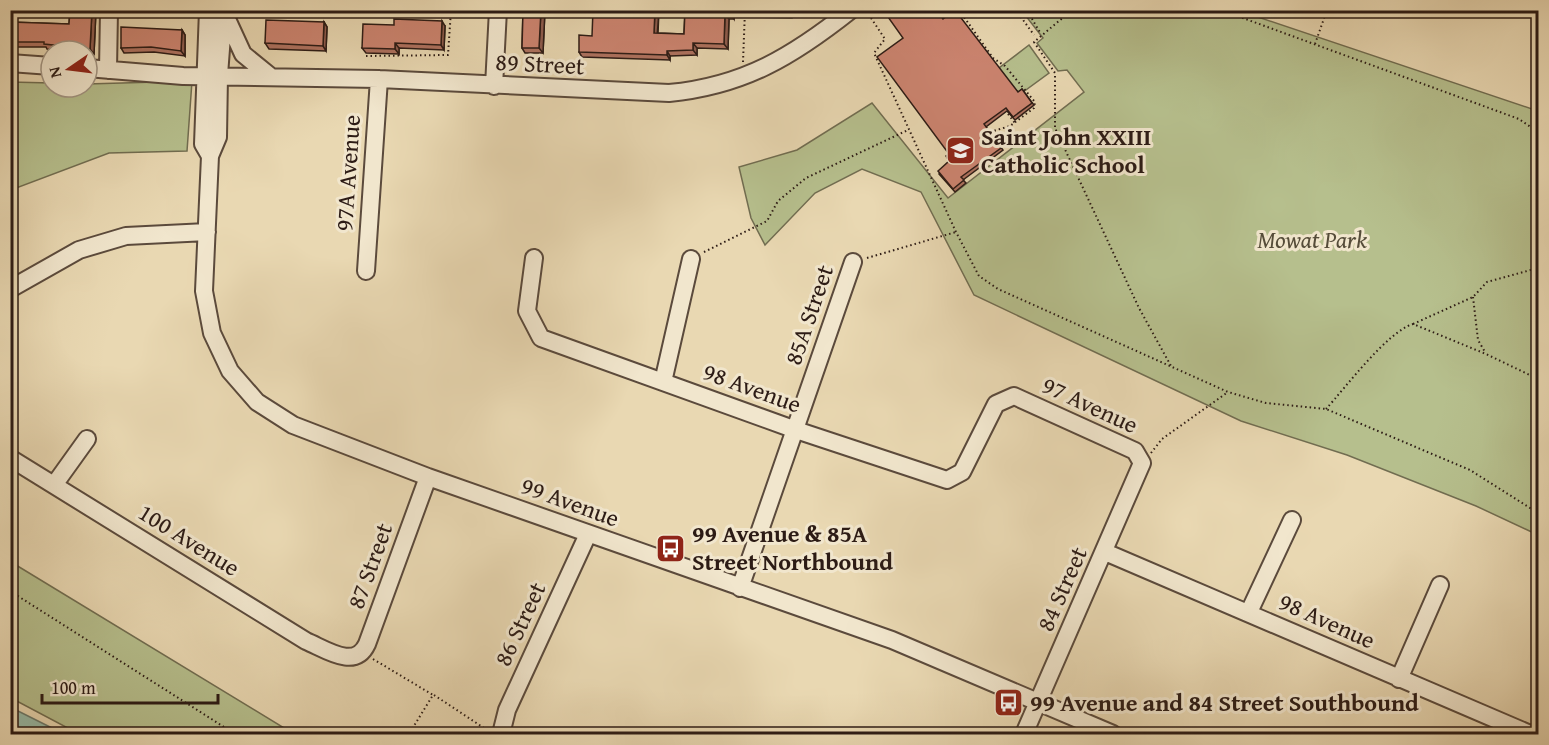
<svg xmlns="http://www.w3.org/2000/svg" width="1549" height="745" font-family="'Gentium Book Plus',serif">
<rect width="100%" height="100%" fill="#e9d8b2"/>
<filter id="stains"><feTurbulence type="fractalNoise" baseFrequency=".00333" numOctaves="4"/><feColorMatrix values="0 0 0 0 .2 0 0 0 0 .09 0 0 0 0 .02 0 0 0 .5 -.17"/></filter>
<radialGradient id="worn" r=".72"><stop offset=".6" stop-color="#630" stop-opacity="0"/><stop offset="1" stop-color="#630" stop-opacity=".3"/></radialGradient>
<path fill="#b6bf8d" stroke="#716d51" stroke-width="1.5" d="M11,10L62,11V16H11Z
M750,11H792V18L749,17Z
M1022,11H1240L1538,111V535L1476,506L1347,455L1241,421L974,295L921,192L862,169L815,193L765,245L751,218L739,167L797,150L872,103L948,198L1084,92L1067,70L1058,71L1037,43L1043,38Z
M1029,45L1049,73L1019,95L999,68Z
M192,81L187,151L109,153L11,190L10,82L51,83V87H87V84Z
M11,562L294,734H79L11,698Z"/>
<path fill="#98bba8" stroke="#6d7b6d" stroke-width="1.5" d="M10,707L64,734H11Z"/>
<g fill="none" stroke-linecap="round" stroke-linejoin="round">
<defs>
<path id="minor" d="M208,10L203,144L210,156
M224,10L219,75L218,137L210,156L204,291L212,333L230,371L257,402L293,425L428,477L892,640L1113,734
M226,17L243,54L270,76
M10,63L51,66
M87,68L183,76L379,79L669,93C744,86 793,56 851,10
M108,70L109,10
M494,86L498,10
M534,258L527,311L541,338L796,430L947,480L962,472L996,404L1014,396L1135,451L1142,463L1024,734
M366,271L379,79
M10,289L79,250L126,236L207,232
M663,382L691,259
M10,458L306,641C327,650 355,670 367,644L428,477
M54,485L87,439
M1105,552L1530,734
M740,588L853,262
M1249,612L1292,520
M1399,679L1440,585
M501,734L507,710L588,534"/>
</defs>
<use href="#minor" stroke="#5b4a3c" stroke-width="20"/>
<path stroke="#2c1b15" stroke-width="2" stroke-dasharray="1.5 3" stroke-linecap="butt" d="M959,10L993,58L1005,66L1035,102L1034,108L1010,126L990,132
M1016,10L1032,19L1041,34
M1072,10L1034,42L1055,73V128L1139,308L1171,366
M1221,10L1519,119L1538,132
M1018,13L1034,35
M871,18L885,39L874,53L956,232L979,276L998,289L1228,392L1266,403L1326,409L1470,470L1538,513
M943,18L955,10
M1315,44L1327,10
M366,56L448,55L451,10
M743,62L745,10
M1008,114L1015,123
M704,252L767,221L778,201L806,178L908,130
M867,258L956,232
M1473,297L1478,340L1485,352
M1413,324L1473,297L1487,282L1538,268
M1326,409C1346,387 1387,332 1413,324L1486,354L1538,379
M1151,453L1162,439L1228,392
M10,591L235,734
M373,659L433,695L409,734
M434,695L487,730"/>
<use href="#minor" stroke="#f1e6cd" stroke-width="16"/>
</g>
<path fill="#af7260" stroke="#2c1b15" stroke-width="1.5" d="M70,10H96L94,54L87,53V51H64L47,49L46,47H10V22L69,24Z
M523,10H545L543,53H525L522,48Z
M659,10L658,33L684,34L685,10H734V19H729L728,49L697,48V55L670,56V60L582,57L579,52L592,36Z
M943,19L1018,92L1022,89L1034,105L1015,120L1007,111L986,127L1003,150L963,180L966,183L955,192L939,174L949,161Z
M324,22L327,27L326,51L269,49L265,43Z
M445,26L444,50L399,48V54L366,53L362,48Z
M182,30L185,35V56L154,52L124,53L121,48Z"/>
<path fill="#8f5c4e" stroke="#2c1b15" stroke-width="1.5" d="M92,10H96L94,54L90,49Z
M541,10H545L543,53L539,48Z
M655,10H659L657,38L654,33Z
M731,10H734V19L731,14Z
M725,14L729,19L728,49L724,44Z
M442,21L445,26L444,50L441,45Z
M324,22L327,27L326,51L323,46Z
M182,30L185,35V56L181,51Z
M395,43L399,48V54L395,49Z
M693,43L697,48V55L693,50Z
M667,51L670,56V60L667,55Z"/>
<path fill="#cc8470" stroke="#2c1b15" stroke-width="1.5" d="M70,10H92L90,49L44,44V42H10V22L69,24Z
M523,10H541L539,48H522Z
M593,10H655L654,33L684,34L685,10H731V14H725L724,44L693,43V50L667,51V55L579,52V35L592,36Z
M897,10H937L943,19L955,10L1018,92L1022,89L1032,103L1013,117L1006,108L984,124L1001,148L961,177L964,180L953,189L938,171L949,161L946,156L949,154L877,57L903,38L888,17Z
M394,19L442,21L441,45L395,43V49L362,48L363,24L394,25Z
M266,20L324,22L323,46L265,43Z
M121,27L182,30L181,51L151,47L121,48Z"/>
<defs>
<symbol id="school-square" viewBox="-11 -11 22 22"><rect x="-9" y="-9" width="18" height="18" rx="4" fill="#8f2418" stroke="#f1e6cd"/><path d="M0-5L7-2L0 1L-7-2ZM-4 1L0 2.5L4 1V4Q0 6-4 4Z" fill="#fff"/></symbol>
<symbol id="bus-square" viewBox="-11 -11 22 22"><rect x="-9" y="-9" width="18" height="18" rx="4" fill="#8f2418" stroke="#f1e6cd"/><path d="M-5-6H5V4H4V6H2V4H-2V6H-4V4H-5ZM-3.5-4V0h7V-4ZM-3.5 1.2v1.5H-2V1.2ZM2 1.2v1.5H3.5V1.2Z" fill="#fff"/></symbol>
</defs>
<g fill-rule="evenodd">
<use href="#school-square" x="944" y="134" width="33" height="33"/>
<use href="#bus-square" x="654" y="532" width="33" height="33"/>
<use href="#bus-square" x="992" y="686" width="33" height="33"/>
</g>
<g text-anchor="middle" stroke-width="6" stroke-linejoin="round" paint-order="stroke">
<g font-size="24" fill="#2c1b15" stroke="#f1e6cd">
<text transform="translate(540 64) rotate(3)" y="8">89 Street</text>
<text transform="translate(348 173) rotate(-86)" y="8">97A Avenue</text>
<text transform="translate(809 315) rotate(-71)" y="8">85A Street</text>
<text transform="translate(752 388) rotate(20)" y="8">98 Avenue</text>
<text transform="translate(1090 405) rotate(25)" y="8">97 Avenue</text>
<text transform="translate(570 502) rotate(20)" y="8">99 Avenue</text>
<text transform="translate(189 540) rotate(32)" y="8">100 Avenue</text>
<text transform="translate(370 566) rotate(-70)" y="8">87 Street</text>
<text transform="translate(1062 589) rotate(-66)" y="8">84 Street</text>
<text transform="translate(1327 621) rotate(24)" y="8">98 Avenue</text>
<text transform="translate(520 624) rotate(-65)" y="8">86 Street</text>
</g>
<g font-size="24" font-weight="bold" fill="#2c1b15" stroke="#f1e6cd" text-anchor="start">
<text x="981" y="145">Saint John XXIII<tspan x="981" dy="28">Catholic School</tspan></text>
<text x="692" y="542">99 Avenue &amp; 85A<tspan x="692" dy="28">Street Northbound</tspan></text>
<text x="1030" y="711">99 Avenue and 84 Street Southbound</text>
</g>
<g font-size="24" font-style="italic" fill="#554c39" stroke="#f1e6cd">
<text x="1312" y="248">Mowat Park</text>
</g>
</g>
<rect width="1549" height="745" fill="none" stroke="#e9d8b2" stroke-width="36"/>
<rect x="12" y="12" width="1525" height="721" fill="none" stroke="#2c1b15" stroke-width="3"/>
<rect x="18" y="18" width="1513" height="709" fill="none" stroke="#2c1b15" stroke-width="1.5"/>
<g transform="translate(69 69) rotate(256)"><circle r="28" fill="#f1e6cd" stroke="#a29583" stroke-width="1.5"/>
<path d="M0-4.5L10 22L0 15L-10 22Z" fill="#8f2418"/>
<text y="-9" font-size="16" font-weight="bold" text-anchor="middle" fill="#2c1b15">N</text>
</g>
<path d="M42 694v9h176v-9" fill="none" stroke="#2c1b15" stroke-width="3"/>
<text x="51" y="694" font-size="18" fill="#2c1b15" stroke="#f1e6cd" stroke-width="4.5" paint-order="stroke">100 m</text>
<rect width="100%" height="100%" filter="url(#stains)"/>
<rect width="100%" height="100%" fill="url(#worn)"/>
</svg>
